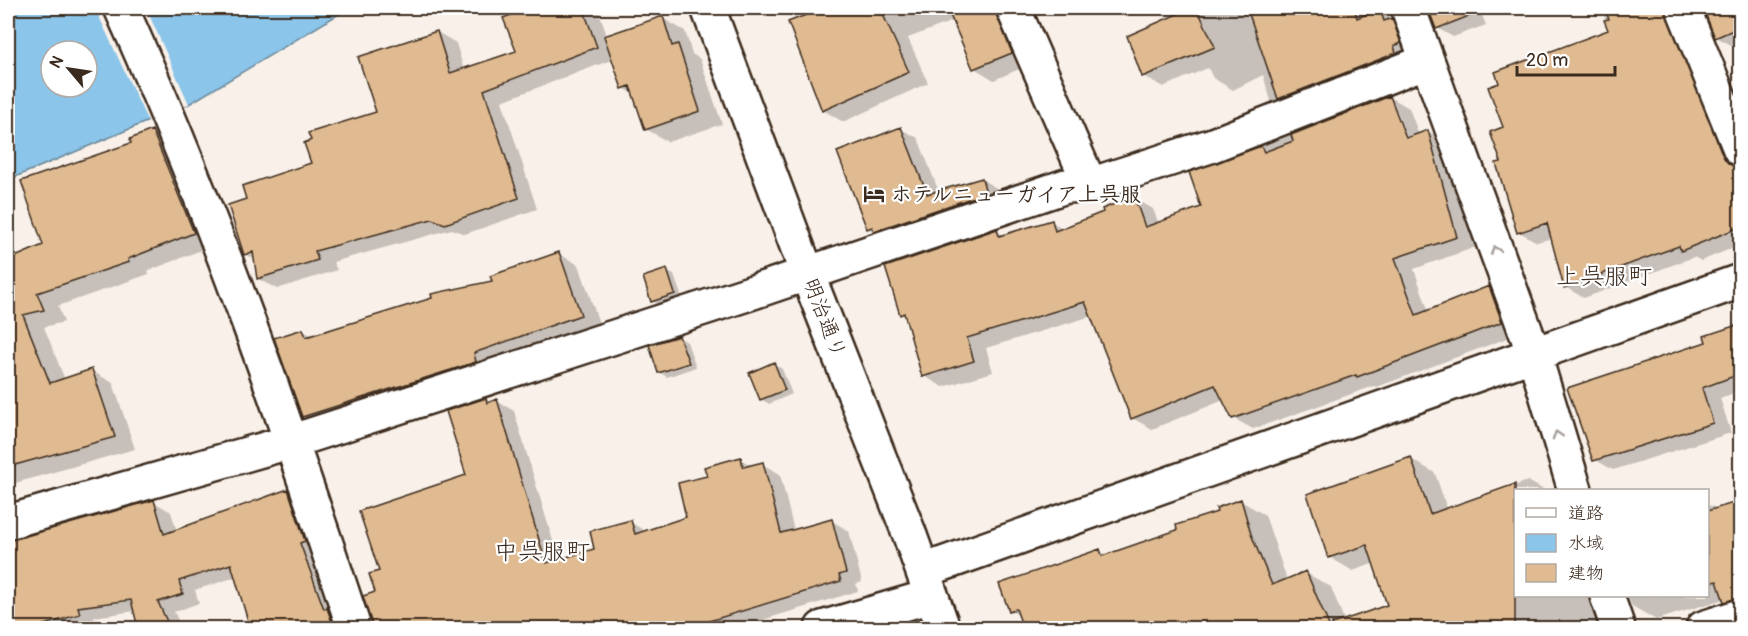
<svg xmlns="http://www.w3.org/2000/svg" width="1748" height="636" font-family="Pangolin,'Klee One',sans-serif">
<rect width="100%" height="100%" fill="#f9f1e9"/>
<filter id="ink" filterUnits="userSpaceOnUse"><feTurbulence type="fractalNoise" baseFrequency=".0167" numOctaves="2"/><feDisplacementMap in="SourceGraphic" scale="12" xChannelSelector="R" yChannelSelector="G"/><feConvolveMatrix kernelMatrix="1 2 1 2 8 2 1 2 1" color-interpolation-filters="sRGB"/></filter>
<g filter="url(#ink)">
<path fill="#8bc5ea" stroke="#6b8798" stroke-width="1.5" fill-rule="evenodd" d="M8,8H349L189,104L8,180ZM51,51H87V87H51Z"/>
<path fill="#f9f1e9" d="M95,8H146L189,104L148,122Z"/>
<path fill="#0003" fill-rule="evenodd" d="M533,8H598L607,36L662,18L685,31L692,54L700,59L722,124L668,142L646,129L634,94L623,88L614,59L502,101L537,209L465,234L452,229L333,262L337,270L277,289L258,279L256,260L245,254L247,200L313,164L378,113L437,32L456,43L464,70L518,52L505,19Z
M828,8H1019L1031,64L994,80L974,68L953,21L908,38L928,83L843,122L823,110L790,23Z
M1195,8H1368L1371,14L1380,11L1399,22L1419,54L1291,112L1271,101L1263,75L1233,90L1213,78L1208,68L1163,87L1143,76L1129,37Z
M1429,8H1479L1486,25L1453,37L1437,28Z
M1601,8H1687L1684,27L1740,167V245L1701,261L1694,257L1584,298L1565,287L1553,238L1537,242L1519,232L1503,163L1505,128L1610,31Z
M1705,8H1740V45L1735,47L1716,37Z
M1390,97L1409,108L1419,135L1428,131L1447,142L1476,247L1414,269L1429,312L1489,288L1509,299L1521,333L1377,387L1374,386L1253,429L1233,418L1224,400L1152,429L1132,418L1092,316L986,348L993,372L943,387L924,376L907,317L901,314L996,231L1005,236L1052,222L1064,229L1105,213L1134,198L1153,209L1159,224L1203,208L1191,173ZM1394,111H1397L1410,145L1407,146Z
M901,129L918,138L939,192L981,179L998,189L1002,202L884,237L868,228Z
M152,131L174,144L214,245L148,271L149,274L58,306L64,322L44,327L65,380L92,371L113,383L135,449L8,485V261L45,246L133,143Z
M559,254L579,265L600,326L324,428L304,416L303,331L313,336L494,282Z
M666,271L674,275L682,298L660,305L652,301Z
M1738,326L1740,391L1720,398L1731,433L1613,470L1594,459L1708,342Z
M679,337L687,342L696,367L667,377L659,372Z
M774,364L782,369L792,394L769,404L761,399Z
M485,400L491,403L497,401L514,411L559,561L596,550L630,522L647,532L688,518L709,477L740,459L753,466L762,464L780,474L794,531L832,521L849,531L862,582L856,584L858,591L736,628H374L381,572L468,476Z
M1411,459L1435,473L1447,509L1528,481L1544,490H1516V596H1620L1617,628H1024L1020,616L1010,610L1100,551L1108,556L1179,531L1241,501L1265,515L1287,580L1306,573L1331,587L1345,622L1389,606L1375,563L1353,571L1329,557Z
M288,491L305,501L348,628H251L236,577L195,590L199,603L174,612L182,628H140L135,611L94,617L96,624L80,628H8V543L154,502L171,512L177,531Z
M1740,503V610L1724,599L1656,620L1632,606L1627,596H1708V505L1719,509Z"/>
<path fill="#e0bb91" stroke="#3b2a1e" stroke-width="1.5" d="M529,8H583L597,47L484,90L519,198L445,224L432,219L315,251L318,260L257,279L253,252L244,255L228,205L246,199L242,186L311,163L304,143L311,140L308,133L376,112L358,57L437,31L450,73L516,51L503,18Z
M824,8H880L909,72L822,111L788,22Z
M947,8H994L1012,53L973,69Z
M1191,8H1197L1215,47L1142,77L1127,36Z
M1247,8H1354L1357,18L1380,9L1384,21L1392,18L1401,43L1394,46L1396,53L1278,99Z
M1428,8H1486L1487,9L1436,29Z
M1604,8H1665L1723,156L1728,163L1740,170V227L1681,251L1679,246L1564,288L1547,223L1517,233L1496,163L1501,162L1490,132L1503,127L1488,87L1499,83L1495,72L1608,30L1604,20L1609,19Z
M1703,8H1740V27L1715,38Z
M663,16L672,46L678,44L700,111L645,130L630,86L622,89L604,36Z
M1390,96L1406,138L1428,130L1457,237L1395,258L1416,315L1489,286L1502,322L1357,377L1356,375L1232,419L1215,385L1131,419L1085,302L967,338L974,361L922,377L904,313L900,315L885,267L997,229L999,236L1052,220L1055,231L1103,212L1102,209L1134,196L1145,227L1201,207L1189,172L1261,146L1264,152L1293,141L1291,135Z
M901,127L927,194L982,178L986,193L874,231L872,227L867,229L837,152Z
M152,130L194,233L128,259L129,262L37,293L44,310L23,315L50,383L92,369L115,437L8,467V260L43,245L21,181L131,143L130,139Z
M559,252L581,315L474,353L476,362L302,417L274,338L303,329L306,337L432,298L431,294L492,281L490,276Z
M667,269L675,294L651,302L643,277Z
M1740,324V374L1702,388L1713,423L1593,461L1567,388L1706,342L1704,336Z
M679,336L689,363L658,373L649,345Z
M774,362L785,390L760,400L749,373Z
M486,398L487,403L497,399L546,563L594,549L590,531L631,520L635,534L686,517L678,483L707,476L704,467L741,457L743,467L763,462L781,533L832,519L846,573L839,575L841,581L686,628H372L363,596L375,592L369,574L379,571L359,511L466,475L446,411Z
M1411,457L1430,514L1515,484V628H1333L1332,624L1387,605L1367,545L1328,558L1307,494Z
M288,489L305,541L300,543L324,609L327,608L334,628H250L231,564L179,581L183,594L158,602L170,628H138L131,600L78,607L80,614L34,628H13L8,613V541L154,500L164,534Z
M1241,499L1251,534L1272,585L1306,571L1330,628H1023L1016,609L1009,611L999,584L1100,549L1102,556L1177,530L1176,525L1217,512L1216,508Z
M1740,501V598L1724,602L1717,581L1707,583V511Z"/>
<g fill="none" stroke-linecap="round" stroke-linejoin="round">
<defs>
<path id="minor" d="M121,8C212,209 285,418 354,628
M708,8L807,273L909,533L943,628
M1013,8L1090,185
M1408,8L1534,354L1575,490
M1683,8L1740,149
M8,522L293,441L750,293L1066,186L1090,185L1210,146L1427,61
M923,571L1740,281
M1607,596L1618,628
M822,628L931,596
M1703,628L1740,616"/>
</defs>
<use href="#minor" stroke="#3b2a1e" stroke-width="38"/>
<use href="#minor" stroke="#fff" stroke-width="33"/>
</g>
<defs><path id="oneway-chevron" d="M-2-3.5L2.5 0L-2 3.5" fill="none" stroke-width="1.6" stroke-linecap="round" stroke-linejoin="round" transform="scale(1.5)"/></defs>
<g stroke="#a79f9a">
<use href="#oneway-chevron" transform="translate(1495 250) rotate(-110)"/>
<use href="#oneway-chevron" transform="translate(1557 435) rotate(-107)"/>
</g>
</g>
<defs>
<symbol id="hotel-bare" viewBox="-9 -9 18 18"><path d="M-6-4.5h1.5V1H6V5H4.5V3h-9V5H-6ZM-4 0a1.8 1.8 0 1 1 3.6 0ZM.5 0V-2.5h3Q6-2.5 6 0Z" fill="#3b2a1e" stroke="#fff" stroke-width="2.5" paint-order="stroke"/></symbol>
</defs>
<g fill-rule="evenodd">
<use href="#hotel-bare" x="859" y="179" width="30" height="30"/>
</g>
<g text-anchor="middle" stroke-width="4.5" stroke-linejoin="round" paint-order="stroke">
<g font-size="21" font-weight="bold" fill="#3b2a1e" stroke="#fff" text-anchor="start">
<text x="891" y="201">ホテルニューガイア上呉服</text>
</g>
<g font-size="21" fill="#3b2a1e" stroke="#fff">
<text transform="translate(825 318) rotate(69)" y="7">明治通り</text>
</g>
<g font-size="24" fill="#3b2a1e" stroke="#fff">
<text x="1604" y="284">上呉服町</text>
<text x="542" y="559">中呉服町</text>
</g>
</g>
<rect width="1748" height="636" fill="none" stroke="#fff" stroke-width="30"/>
<rect x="15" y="15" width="1718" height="606" fill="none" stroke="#3b2a1e" stroke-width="2" filter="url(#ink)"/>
<rect x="1514" y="489" width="195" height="108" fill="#ffffff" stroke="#b1aaa5" stroke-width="1.5"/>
<rect x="1526" y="508" width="30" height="9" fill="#ffffff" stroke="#b1aaa5" stroke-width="1.5"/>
<text x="1568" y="519" font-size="18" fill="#3b2a1e">道路</text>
<rect x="1526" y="534" width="30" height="18" fill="#8bc5ea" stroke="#b1aaa5" stroke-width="1.5"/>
<text x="1568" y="549" font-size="18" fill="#3b2a1e">水域</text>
<rect x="1526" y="564" width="30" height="18" fill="#e0bb91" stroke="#b1aaa5" stroke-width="1.5"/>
<text x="1568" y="579" font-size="18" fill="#3b2a1e">建物</text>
<g transform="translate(69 69) rotate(299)"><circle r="28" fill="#ffffff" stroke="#b1aaa5" stroke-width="1.5"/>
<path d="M0-4.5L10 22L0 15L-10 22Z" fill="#3b2a1e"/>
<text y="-9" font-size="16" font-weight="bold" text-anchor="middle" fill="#3b2a1e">N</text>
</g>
<path d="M1517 66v9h98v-9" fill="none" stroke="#3b2a1e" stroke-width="3"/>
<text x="1526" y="66" font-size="18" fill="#3b2a1e" stroke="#ffffff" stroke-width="4.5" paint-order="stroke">20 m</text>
</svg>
